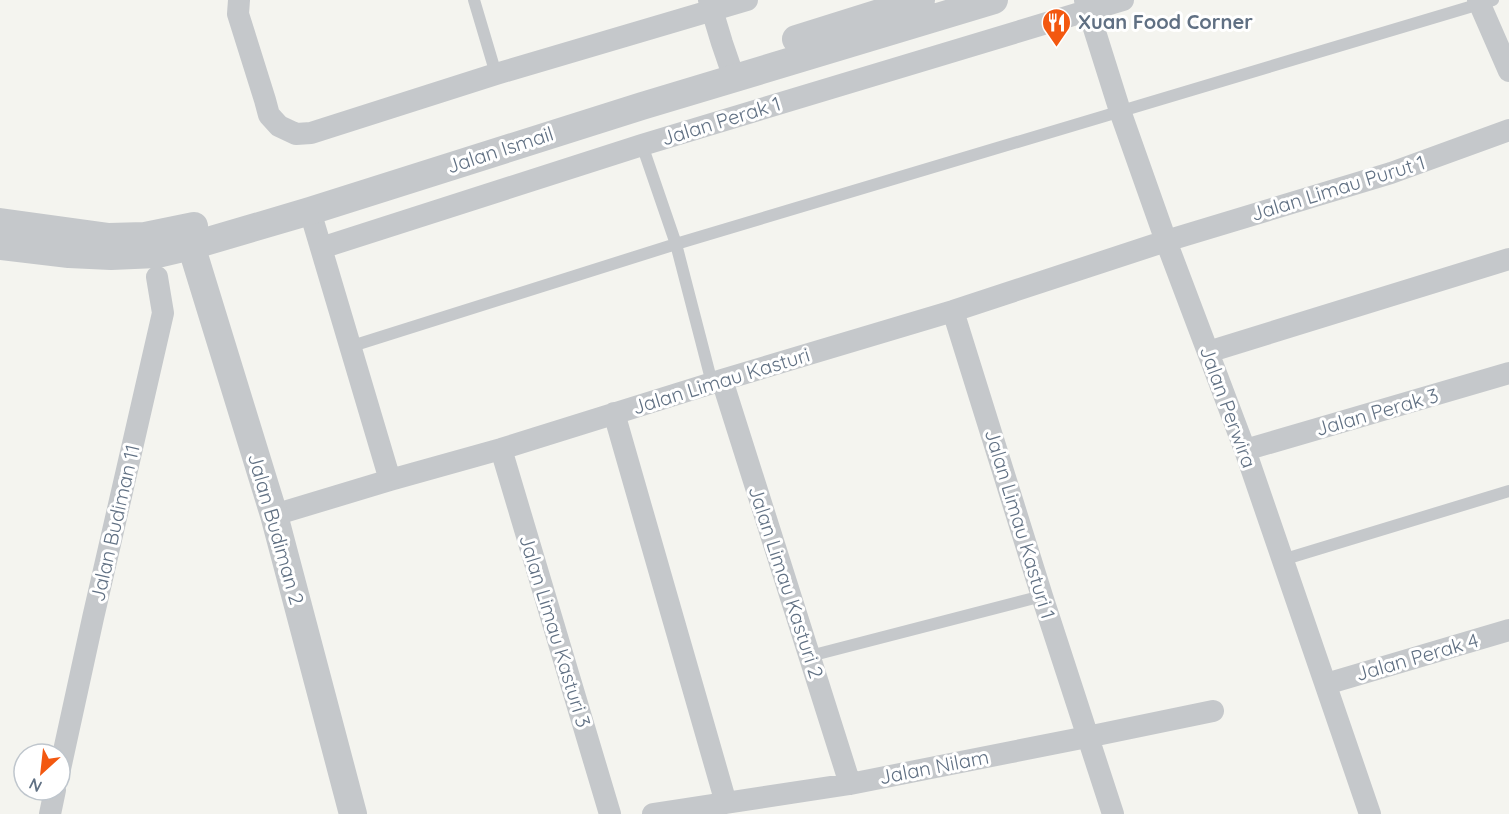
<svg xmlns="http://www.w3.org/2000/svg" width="1509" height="814" font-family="Quicksand,sans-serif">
<rect width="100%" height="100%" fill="#f4f4ef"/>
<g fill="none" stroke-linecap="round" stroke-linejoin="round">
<path stroke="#c5c8cb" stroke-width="12" d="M474,0L496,74
M642,145L676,244L712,383
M349,347L676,244L1493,0
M1282,560L1509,491
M810,656L1042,596"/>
<path stroke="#c5c8cb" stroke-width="22" d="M239,0L238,14L265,100L269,115L279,126L296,134L311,133L496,74L747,0
M709,0L722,43L734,78
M1085,0L1120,111L1166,241L1245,450L1370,814
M1478,0L1509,71
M310,211L390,480
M321,248L642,145L1123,0
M953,311L1042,596L1113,814
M1208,352L1509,259
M722,380L850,784
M614,413L726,803
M501,449L610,814
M1245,450L1509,373
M274,515L390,480L501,449L722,380L953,311L1166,241L1391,173L1509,130
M1326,684L1509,630
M60,769L93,618L163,313L157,277
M50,814L55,790
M653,814L850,784L1087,737L1213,711"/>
<path stroke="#c5c8cb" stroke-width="28" d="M796,39L921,0
M0,222L109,237L145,236L194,226
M186,229L274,515L353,814
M0,246L69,254L111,256L157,254L191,246L310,211L642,106L994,0"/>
</g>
<defs>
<symbol id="restaurant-pin" viewBox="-11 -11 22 30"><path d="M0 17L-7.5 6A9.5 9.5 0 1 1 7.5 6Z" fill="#f35810" stroke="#fff"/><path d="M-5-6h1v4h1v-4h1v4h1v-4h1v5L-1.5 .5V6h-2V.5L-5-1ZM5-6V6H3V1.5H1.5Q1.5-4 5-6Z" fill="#fff"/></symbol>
</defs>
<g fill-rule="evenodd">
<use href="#restaurant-pin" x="1040" y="6" width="33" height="45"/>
</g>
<g text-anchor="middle" stroke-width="6" stroke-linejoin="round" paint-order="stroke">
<g font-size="20" font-weight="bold" fill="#607083" stroke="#fff" text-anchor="start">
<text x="1078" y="29">Xuan Food Corner</text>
</g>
<g font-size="20" fill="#607083" stroke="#fff">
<text transform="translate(721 121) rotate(-17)" y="7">Jalan Perak 1</text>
<text transform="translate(500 150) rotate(-18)" y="7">Jalan Ismail</text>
<text transform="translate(1338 188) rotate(-17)" y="7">Jalan Limau Purut 1</text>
<text transform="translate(721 381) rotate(-17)" y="7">Jalan Limau Kasturi</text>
<text transform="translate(1228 407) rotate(70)" y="7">Jalan Perwira</text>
<text transform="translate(1377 412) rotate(-16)" y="7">Jalan Perak 3</text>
<text transform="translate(115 523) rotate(-77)" y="7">Jalan Budiman 11</text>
<text transform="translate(1020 524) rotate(73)" y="7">Jalan Limau Kasturi 1</text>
<text transform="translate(276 529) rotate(74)" y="7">Jalan Budiman 2</text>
<text transform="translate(786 582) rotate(72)" y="7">Jalan Limau Kasturi 2</text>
<text transform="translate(555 631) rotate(73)" y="7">Jalan Limau Kasturi 3</text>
<text transform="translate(1417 657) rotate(-16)" y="7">Jalan Perak 4</text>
<text transform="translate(934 767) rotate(-11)" y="7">Jalan Nilam</text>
</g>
</g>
<g transform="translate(42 772) rotate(207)"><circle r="28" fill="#ffffff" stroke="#bfc6cd" stroke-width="1.5"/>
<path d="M0-4.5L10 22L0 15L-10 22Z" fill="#f35810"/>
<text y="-9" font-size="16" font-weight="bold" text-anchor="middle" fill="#607083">N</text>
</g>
</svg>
